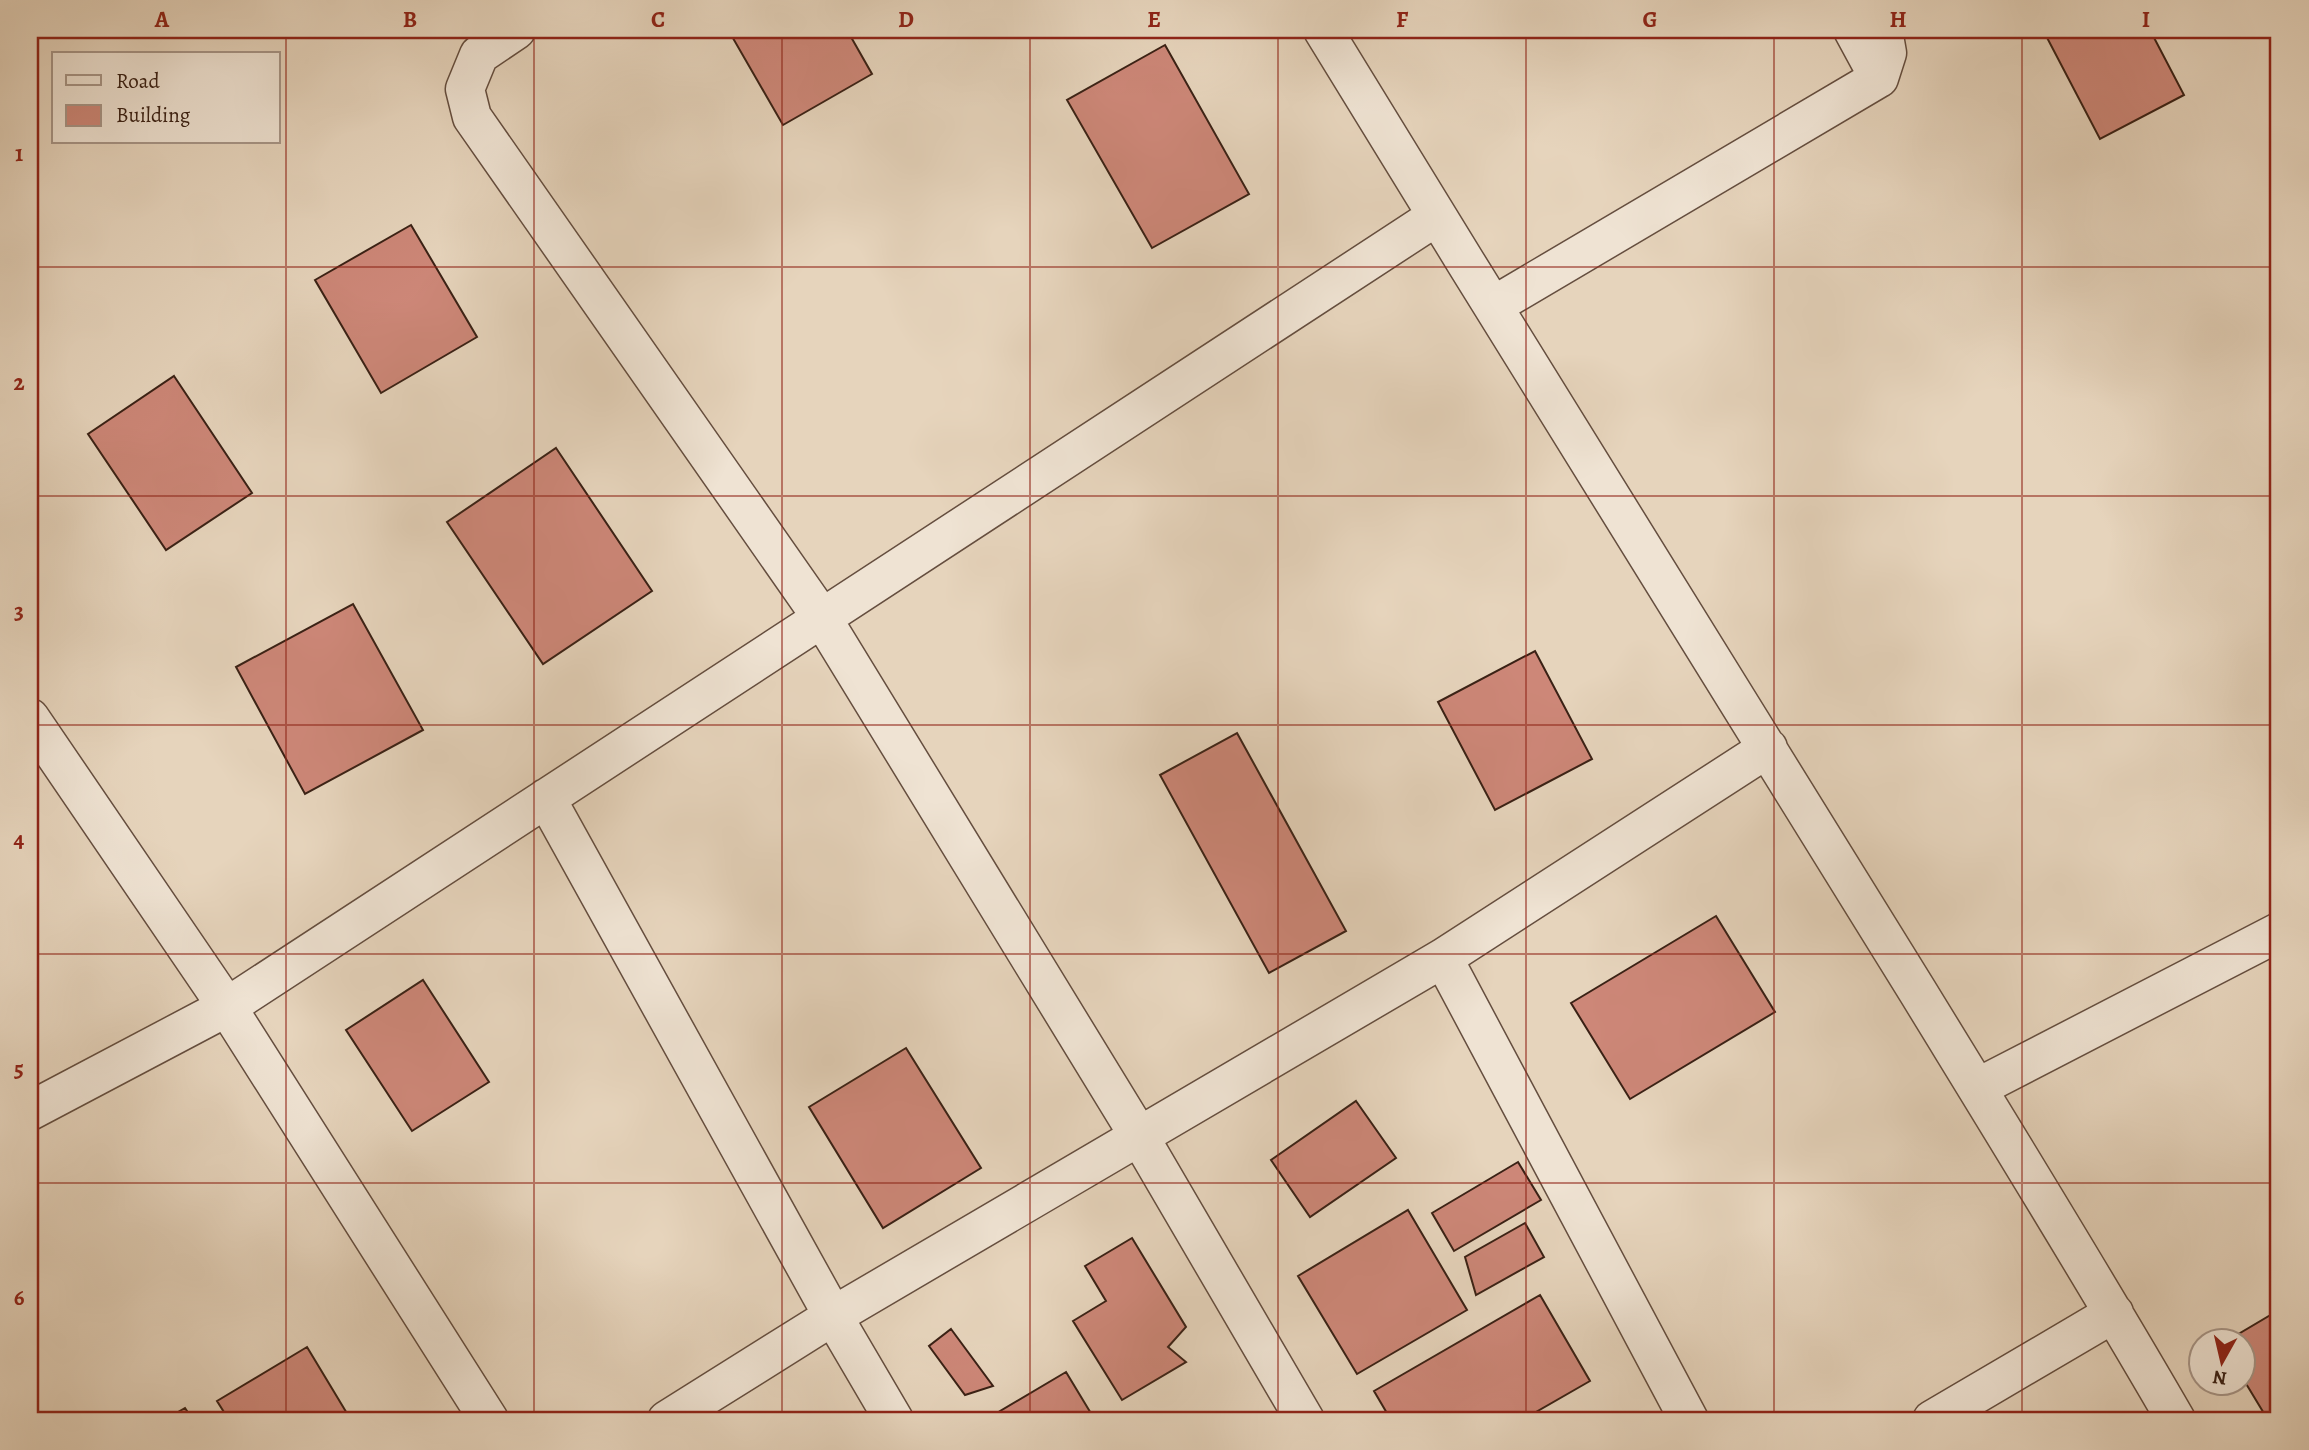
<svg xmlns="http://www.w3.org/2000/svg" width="2309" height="1450" font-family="Alegreya,serif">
<rect width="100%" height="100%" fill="#e6d4bc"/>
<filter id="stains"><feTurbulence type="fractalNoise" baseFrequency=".00286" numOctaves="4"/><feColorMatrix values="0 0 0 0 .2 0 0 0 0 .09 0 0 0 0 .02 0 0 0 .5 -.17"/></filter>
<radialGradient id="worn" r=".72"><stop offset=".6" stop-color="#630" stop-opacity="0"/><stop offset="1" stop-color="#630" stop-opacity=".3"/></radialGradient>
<path fill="#cd8778" stroke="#3a2115" stroke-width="2" d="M736,30H847L872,74L783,125L730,33Z
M2043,30H2150L2184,95L2100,139Z
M1165,45L1249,194L1152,248L1067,100Z
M411,225L477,337L381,393L315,280Z
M174,376L252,493L166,550L88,434Z
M556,448L652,591L543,664L447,522Z
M353,604L423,730L305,794L236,667Z
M1535,651L1592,759L1495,810L1438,702Z
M1237,733L1346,931L1269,973L1160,775Z
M1716,916L1775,1012L1630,1099L1571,1003Z
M423,980L489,1082L412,1131L346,1030Z
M906,1048L981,1168L883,1228L809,1107Z
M1356,1101L1396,1158L1310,1217L1271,1160Z
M1518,1162L1541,1200L1454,1251L1432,1213Z
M1408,1210L1467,1310L1357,1374L1298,1276Z
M1525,1223L1544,1257L1476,1295L1465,1257Z
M1132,1238L1186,1327L1168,1347L1186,1362L1122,1400L1073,1321L1106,1301L1085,1266Z
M1540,1295L1590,1381L1522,1420H1391L1374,1391Z
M2279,1310V1420H2268L2242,1377V1342H2225Z
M951,1329L993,1386L965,1395L929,1346Z
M307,1347L351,1420H229L217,1401Z
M1066,1372L1095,1420H985Z
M185,1408L193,1420H164Z"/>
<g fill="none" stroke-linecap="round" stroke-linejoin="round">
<defs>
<path id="minor" d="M516,30L479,55L465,89L472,117L822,618L1139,1136L1305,1420
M1323,30C1519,352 1721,670 1918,992C2005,1134 2093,1276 2176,1420
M1853,30L1879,78
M1493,306L1879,78L1887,53L1883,30
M30,718L227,1007L489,1420
M546,798L833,1316L894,1420
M1443,958L1689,1420
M1977,1088L2279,932
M30,1111L227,1007L1437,216
M667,1420L833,1316L1443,958L1768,748
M1932,1420L2114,1313"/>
</defs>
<use href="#minor" stroke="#654e3f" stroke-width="41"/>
<use href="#minor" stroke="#efe3d3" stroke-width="38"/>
</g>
<path fill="none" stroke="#8f2418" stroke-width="2" stroke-opacity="0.55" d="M286,30V1420M534,30V1420M782,30V1420M1030,30V1420M1278,30V1420M1526,30V1420M1774,30V1420M2022,30V1420M30,267H2279M30,496H2279M30,725H2279M30,954H2279M30,1183H2279"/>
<rect width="2309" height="1450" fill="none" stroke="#e6d4bc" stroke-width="77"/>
<rect x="52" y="52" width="228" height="91" fill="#efe3d3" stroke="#a79587" stroke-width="2"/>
<rect x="66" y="75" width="35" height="10" fill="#efe3d3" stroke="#a79587" stroke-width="2"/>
<text x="116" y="88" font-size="21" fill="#3a2115">Road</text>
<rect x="66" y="105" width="35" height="21" fill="#cd8778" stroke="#a79587" stroke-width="2"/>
<text x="116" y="122" font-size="21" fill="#3a2115">Building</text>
<g transform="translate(2222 1362) rotate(188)"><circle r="33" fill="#efe3d3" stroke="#a79587" stroke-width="2"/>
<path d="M0-5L12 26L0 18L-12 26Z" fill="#8f2418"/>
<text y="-10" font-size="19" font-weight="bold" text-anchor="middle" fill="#3a2115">N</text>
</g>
<rect x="38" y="38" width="2232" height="1374" fill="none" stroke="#8f2418" stroke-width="2.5"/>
<g font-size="23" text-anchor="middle" font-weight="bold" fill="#8f2418">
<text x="162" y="27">A</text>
<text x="410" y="27">B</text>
<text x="658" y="27">C</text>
<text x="906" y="27">D</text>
<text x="1154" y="27">E</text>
<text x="1402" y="27">F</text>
<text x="1650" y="27">G</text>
<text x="1898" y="27">H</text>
<text x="2146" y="27">I</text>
<text x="19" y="161">1</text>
<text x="19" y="390">2</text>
<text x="19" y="619">3</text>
<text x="19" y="847">4</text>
<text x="19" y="1076">5</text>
<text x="19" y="1305">6</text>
</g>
<rect width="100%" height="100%" filter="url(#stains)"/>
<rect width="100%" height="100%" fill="url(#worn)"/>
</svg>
